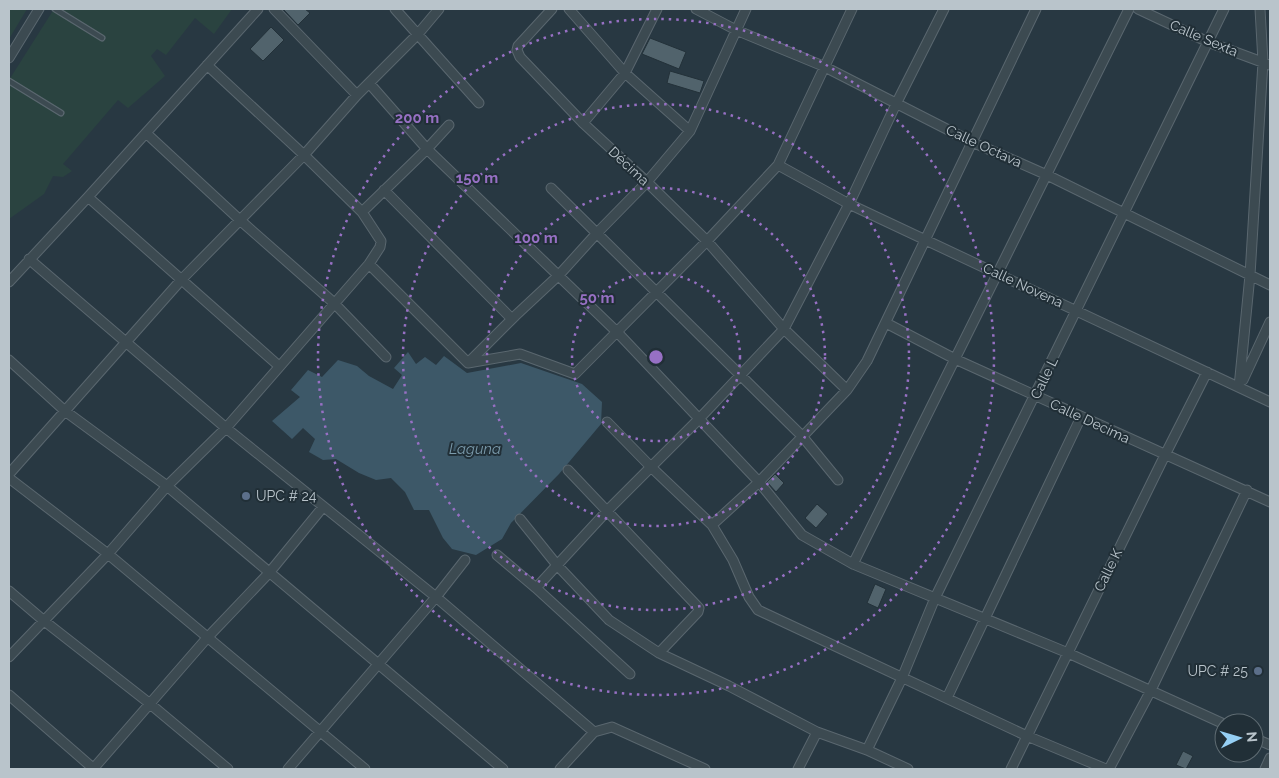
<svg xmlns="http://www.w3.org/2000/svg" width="1279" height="778" font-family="Raleway,sans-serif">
<rect width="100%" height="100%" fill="#283842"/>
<path fill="#2a4340" d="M9,9H27L9,39Z
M54,9H232L214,34L195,18L166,55L157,49L151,56L165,76L128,108L118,100L63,164L72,171L63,177L53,176L44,194L9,219V80Z"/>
<path fill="#3d5868" d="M408,352L416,364L425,357L436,365L444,356L467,373L521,363L582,384L602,402L601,424L559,474L511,523L502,539L476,555L452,549L443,538L429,510H414L405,492L391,478L376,480L359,473L336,459L323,460L309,452L315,439L303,428L292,439L272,421L300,397L291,390L308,370L322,377L338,360L357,366L369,376L393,389L402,375L394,368Z"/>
<path fill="#51636c" stroke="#233139" d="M283,9H305L310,13L298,25Z
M271,27L284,40L263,61L250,49Z
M650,38L686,52L679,69L642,54Z
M670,71L704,81L700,93L667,83Z
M775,474L784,483L776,492L767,482Z
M817,504L828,514L816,528L805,518Z
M875,584L886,589L878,608L867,603Z
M1183,751L1193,756L1186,769L1176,765Z"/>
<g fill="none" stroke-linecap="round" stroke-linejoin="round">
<defs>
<path id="service" d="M55,9L102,38
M9,81L61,113"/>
<path id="minor" d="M274,9L357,95
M395,9L479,103
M552,9L518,46L517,50L520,57L583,123L647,182L707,241L784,329L847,390
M569,9L625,73L690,131
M696,9L736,30L823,66L972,142L1047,175L1270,285
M1036,9L867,361L847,390L759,482L712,525L733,560L749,597L758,610L1027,736L1106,769
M1138,9L1208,42L1270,65
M9,58L39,9
M369,83L427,149L618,333L759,482L802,535L853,564L1068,653L1224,724
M583,123L625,73L657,9
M146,133L241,221L334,303L386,357
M778,165L849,204L1270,402
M551,188L802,436L838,480
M384,190L512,319
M88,197L279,366
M362,212L427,149L449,125
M29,259L226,428L436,597L594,732
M369,264L468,363
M9,282L88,197L258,9
M886,323L955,359L1270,502
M9,360L65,411L167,486L503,769
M468,363L520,354L575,374L707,241L778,165L852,9
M468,363L515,316L559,275L597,233L647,182L690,131L746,9
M1243,380L1270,322
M1239,387L1250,275L1263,62L1260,9
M607,422L651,467L712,525
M568,470L699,608L698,612L659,653
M9,474L182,279L304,155L357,95L418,34L439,9
M9,478L108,554L365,769
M520,519L557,565L609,620L659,653L729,686L817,732L867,750L908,769
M497,555L536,588L630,674
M853,564L1129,9
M536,588L607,511L699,419L784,329L849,204L896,104L944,9
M9,591L43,620L149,703L228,769
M9,657L108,554L167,486L226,428L369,264L380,247L381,241L362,212L304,155L207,65
M9,695L94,769
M947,698L1081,417
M1254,738L1270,745
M867,750L902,678L935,598L1224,9
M93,769L207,638L269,573L323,507
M288,769L436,597L465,560
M560,769L594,732L612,727L705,769
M798,769L817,732
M1011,769L1165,455L1207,372
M1109,769L1150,692L1247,490
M1265,769L1270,758"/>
</defs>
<use href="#service" stroke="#5a676f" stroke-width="7"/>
<use href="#minor" stroke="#5a676f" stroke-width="11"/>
<use href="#service" stroke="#3c4a51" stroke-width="4.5"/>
<use href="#minor" stroke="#3c4a51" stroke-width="9"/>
</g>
<g fill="none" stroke="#9770c4" stroke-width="2.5" stroke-dasharray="2.5 5">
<circle cx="656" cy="357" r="84"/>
<circle cx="656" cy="357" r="169"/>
<circle cx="656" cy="357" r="253"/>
<circle cx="656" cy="357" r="338"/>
</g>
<g fill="#5c6f8a" stroke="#212f37" stroke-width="2">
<circle cx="246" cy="496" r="5"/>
<circle cx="1258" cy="671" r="5"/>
</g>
<g text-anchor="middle" stroke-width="4" stroke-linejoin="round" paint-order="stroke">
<g font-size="14" fill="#b9c4cb" stroke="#212f37">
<text transform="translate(1204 38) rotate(23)" y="5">Calle Sexta</text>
<text transform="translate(984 146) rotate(25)" y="5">Calle Octava</text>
<text transform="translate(629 166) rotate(43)" y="5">Décima</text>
<text transform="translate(1023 285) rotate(25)" y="5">Calle Novena</text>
<text transform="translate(1044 378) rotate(-64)" y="5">Calle L</text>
<text transform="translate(1090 421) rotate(25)" y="5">Calle Decima</text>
<text transform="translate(1108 570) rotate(-64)" y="5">Calle K</text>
</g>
<g font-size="14" fill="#b9c4cb" stroke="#212f37" text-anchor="start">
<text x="256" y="501">UPC # 24</text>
<text x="1248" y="676" text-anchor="end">UPC # 25</text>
</g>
<g font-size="15" font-style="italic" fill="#7b9bac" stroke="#212f37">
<text x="475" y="454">Laguna</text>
</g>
</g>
<circle cx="656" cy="357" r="8" fill="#9770c4" stroke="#212f37" stroke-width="2.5"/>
<g font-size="15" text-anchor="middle" font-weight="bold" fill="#9770c4" stroke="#212f37" stroke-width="4" stroke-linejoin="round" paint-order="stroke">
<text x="417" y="123">200 m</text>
<text x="477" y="183">150 m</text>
<text x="536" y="243">100 m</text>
<text x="597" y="303">50 m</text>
</g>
<rect width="1279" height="778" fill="none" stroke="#b9c4cb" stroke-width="20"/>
<g transform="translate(1239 738) rotate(85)"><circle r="24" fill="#212f37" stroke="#5e6b72"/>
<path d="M0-4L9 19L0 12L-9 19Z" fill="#95cff4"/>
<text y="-8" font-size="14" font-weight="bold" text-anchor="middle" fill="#b9c4cb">N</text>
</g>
</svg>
